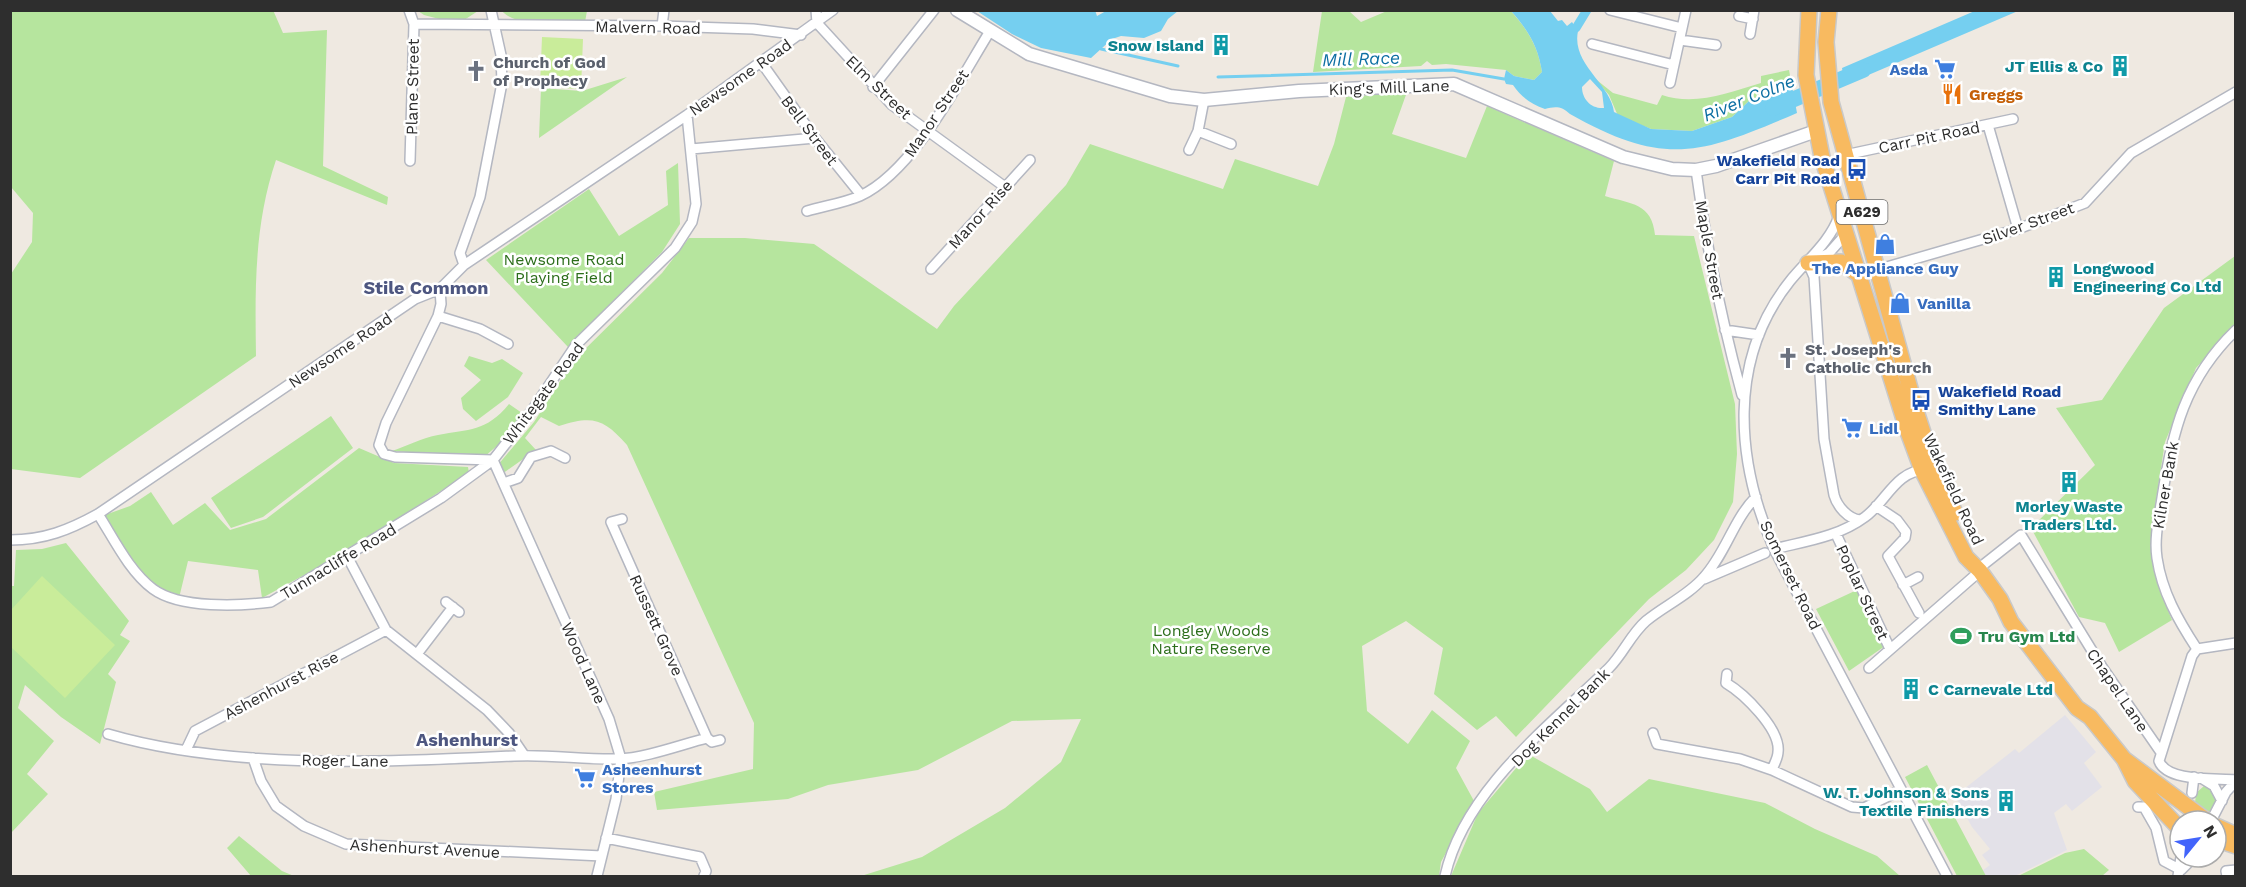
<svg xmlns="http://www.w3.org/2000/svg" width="2246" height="887" font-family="'Work Sans',sans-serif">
<rect width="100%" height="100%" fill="#efe9e1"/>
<path fill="#e3e1e8" d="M2065,715L2096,752L2084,763L2102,787L2072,811L2066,804L2054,813L2067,850L2015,876H1986L1982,871L1990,865L1982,855L1990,849L1972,827L1955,796L2015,749L2019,753Z"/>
<path fill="#b6e59e" d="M273,10L283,33L327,30L323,166L388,197L387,205L276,160C254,225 255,289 256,356L80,478L11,469V274L32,242L33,213L11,187V11Z
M1510,10C1528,30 1538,46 1542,72L1534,80L1514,76L1506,70L1446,64L1432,65L1427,61L1421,66L1313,72L1322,11H1349L1361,22L1387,11Z
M418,11H478L458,24L424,15Z
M502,11H587L585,22C563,23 516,28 502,11Z
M1789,70L1791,81L1749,101L1732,117L1692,131L1651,129L1618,116L1609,95L1593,77L1613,93L1657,105L1662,95C1695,106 1728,93 1761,83V76Z
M627,77L539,138L541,88L582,91Z
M1407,92L1392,134L1466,158L1487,106L1614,161L1605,196C1631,204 1652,203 1655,235L1694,236L1735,404L1737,454L1733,502L1714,540L1686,570L1649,599L1516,737L1496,716L1477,730L1434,694L1443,648L1406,621L1362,646L1367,711L1408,744L1432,710L1470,741L1456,768L1474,801L1441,862L1439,876H861L922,857L1005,808L1061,762L1081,719L1012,721L918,770L828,785L788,799L657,810L654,792L753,769L754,723L627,445C604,419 593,415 559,426L541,417L525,438L536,450L502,474L497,466L534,422L573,361L662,273L689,238H745L814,244L937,329L954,306L1066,185L1090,144L1223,189L1235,159L1318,186L1334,144L1346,97Z
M678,163L680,224L662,252L568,347L486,260L589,189L619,236L668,205L666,171Z
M2235,256V326L2196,368L2165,442L2151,532L2162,596L2172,620L2119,652L2105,623L2079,617L2031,528L2095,465L2056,408L2102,400L2164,308Z
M469,356L492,363L502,359L523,373L508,397L476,421L463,409L461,398L481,380L464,366Z
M509,404L522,413L498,445L484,457L392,451C407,446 422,438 438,435C469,429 486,432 509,404Z
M331,416L353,448L263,517L231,528L211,498Z
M359,448L394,463L468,467L469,473L341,555L262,598L258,570L188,561L179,598L157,589L132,561L102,516L130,506L151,492L173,525L205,503L230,530L266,519Z
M66,543L129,621L120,635L130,641L108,674L116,682L100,744L61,717L25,685L18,708L54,741L27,774L48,794L11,833L10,586H14L16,550L42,549Z
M1859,589L1885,646L1849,671L1816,609Z
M1528,754L1590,789L1607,812L1649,779L1765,803L1815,829L1877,856L1900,876H1451L1478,813Z
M1927,765L1986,876H1957L1905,777Z
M2204,786L2212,789L2217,800L2210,811H2201L2195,803L2196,793Z
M239,836L282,871L294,876H251L227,848Z
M2084,849L2109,870L2102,876H2018L2065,853Z"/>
<path fill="#c9ec9a" d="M542,37L583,39L581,89L540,87Z
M42,576L115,645L65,698L11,647V610Z"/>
<path fill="#75cff0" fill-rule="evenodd" d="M1095,10L1097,16L1106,11H1178L1168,19L1161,31L1144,38L1121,36L1112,39L1091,58L1041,48L1012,34L977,11Z
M1977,10L2018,11L1845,85L1842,68Z
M1511,11H1550L1558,21L1562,20L1567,26L1572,22L1578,31C1571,64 1611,84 1614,112L1651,129L1692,131L1732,117L1749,101L1791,81L1797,113C1701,154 1666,168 1570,114C1562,106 1555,106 1545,109C1531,104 1521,97 1513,85L1506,84L1504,79L1506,70L1514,76L1534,80L1542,72C1538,46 1528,30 1511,11ZM1590,79L1602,92L1604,108C1591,109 1582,99 1582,87Z"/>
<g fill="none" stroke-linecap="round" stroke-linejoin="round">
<path stroke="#75cff0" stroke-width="3" d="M1101,49L1178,66
M1218,77L1452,70L1504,79"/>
<path stroke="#75cff0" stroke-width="9" d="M1576,28L1587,10"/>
<path stroke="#75cff0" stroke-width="16" d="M1773,108L1863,70"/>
<defs>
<path id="minor" d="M409,10L414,24
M816,10L817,23L892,105L1005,187
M1610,10L1682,28
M1739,16L1753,19
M662,26L664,10
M1750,34L1754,10
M1680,40L1716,45
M1592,44L1674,65
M761,62L815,138L861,195
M1670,83L1686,10
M873,87L934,10
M1988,125L2018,229
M1198,131L1231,144
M691,149L815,138
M1189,150L1198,131L1204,100
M1845,155L2013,119
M410,161L414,24L662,26L753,29L801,35
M1696,170C1706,246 1722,321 1742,395
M807,211C824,206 844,203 860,196C914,171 959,81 990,31
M1839,216C1830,242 1807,260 1790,281C1727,360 1736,461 1774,549L1947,876
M1816,260L1829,253L1846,234
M1808,263L1814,277L1824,439L1834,495C1837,506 1848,519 1860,520
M464,265L460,253L480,197L502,83L501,55L491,10
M931,269L1030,160
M1859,275L2018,229L2085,203L2131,153L2236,92
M440,289L441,304L438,316L386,423L379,445L384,454L395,457L493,460
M438,316L480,329L508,344
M1725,330L1759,335
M493,460L609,719L621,759L616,799L597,876
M504,483L518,478L531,457L551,451L565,458
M1876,506L1897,520L1906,532L1905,538L1888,556L1919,613
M98,514C114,539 129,571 153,589C180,609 240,606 271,602L441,498L493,460L533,409L576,345L675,248L692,222L696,204L687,115
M622,519L611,522L707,738
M1836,534L1890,649
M10,540C44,540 69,530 98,514L415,299L440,289L464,265L687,115L833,10
M1774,549C1806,541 1838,537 1865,517C1886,502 1896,470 1926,470
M347,556L386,630L487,710L509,733L524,755
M1978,569L2021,535L2102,667L2160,751
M1704,579L1765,553
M1903,585L1918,577
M446,602L459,612
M2197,649C2178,620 2162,592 2157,558C2154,538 2159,518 2162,498C2172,432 2185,379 2236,330
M2197,649L2192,656L2159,761C2167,782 2215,778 2236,780
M2197,649L2236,643
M417,654L453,607
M1869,668L1980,571
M1727,674L1726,683C1743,693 1781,729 1778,752C1778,758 1774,764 1772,770
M1653,733L1657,744L1740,759L1772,770L1852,807L1864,808L1901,790
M108,734C231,770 385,762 514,756C549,754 584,760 618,759C645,758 680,745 707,738L712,742L720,740
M186,750L195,731L386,630
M253,758L261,781L276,806L304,826L346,844L602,856
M2201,778L2214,786L2222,801
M2192,793L2194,777
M2138,807H2144L2156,828L2164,861L2181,870
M2211,821L2226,792L2236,781
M606,838L700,857L706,871L704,876
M2181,870L2194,857
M1445,876C1464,791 1549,726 1609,668C1623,654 1631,634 1646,621C1664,606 1689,595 1704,577C1726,553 1733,520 1756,497
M2178,876L2181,857
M2227,876L2226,871L2236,870"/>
<path id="tertiary" d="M957,10L1029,54L1170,96L1204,100L1299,91L1454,84L1623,157L1672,169L1696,170L1716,166L1816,131"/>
<path id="trunk" d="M1809,10L1806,75L1822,157L1908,432L1922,470L1966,557L1980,571L2000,599L2011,622L2077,708L2090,717L2124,759L2135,781L2180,829
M1829,10L1826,42L1831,102L1917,414L1931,457L1955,513
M1808,263L1841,262L1859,275
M2124,759L2207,821
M2216,826L2236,835
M2216,834L2224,842L2236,846"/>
</defs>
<use href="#minor" stroke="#b4b7c1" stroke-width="12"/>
<use href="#tertiary" stroke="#b4b7c1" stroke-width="15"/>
<use href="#trunk" stroke="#c9c9c9" stroke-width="18"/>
<use href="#minor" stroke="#fff" stroke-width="9"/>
<use href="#tertiary" stroke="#fff" stroke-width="12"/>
<use href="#trunk" stroke="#f8ba60" stroke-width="15"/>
</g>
<defs>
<symbol id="building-bare" viewBox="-9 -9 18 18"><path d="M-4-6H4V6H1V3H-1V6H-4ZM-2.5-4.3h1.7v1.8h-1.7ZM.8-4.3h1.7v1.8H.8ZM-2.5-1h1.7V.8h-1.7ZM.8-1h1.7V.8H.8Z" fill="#0f9aa8" stroke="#fff" stroke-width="2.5" paint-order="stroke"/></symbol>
<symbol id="supermarket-bare" viewBox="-9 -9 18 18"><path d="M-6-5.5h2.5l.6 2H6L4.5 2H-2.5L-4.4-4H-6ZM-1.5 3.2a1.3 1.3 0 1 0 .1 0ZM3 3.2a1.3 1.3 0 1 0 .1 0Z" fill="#3f7fe0" stroke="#fff" stroke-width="2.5" paint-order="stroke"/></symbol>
<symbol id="church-bare" viewBox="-9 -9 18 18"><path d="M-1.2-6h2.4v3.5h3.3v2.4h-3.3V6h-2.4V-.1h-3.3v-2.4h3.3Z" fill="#6b7280" stroke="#fff" stroke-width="2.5" paint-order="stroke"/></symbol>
<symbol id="restaurant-bare" viewBox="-9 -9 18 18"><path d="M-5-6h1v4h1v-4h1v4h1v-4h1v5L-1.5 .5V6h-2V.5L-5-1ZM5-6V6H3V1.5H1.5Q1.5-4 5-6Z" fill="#e8710a" stroke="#fff" stroke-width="2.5" paint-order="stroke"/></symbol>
<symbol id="bus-bare" viewBox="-9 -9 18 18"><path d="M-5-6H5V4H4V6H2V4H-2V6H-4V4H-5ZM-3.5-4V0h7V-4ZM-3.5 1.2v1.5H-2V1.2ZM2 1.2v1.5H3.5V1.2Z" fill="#1a4fb4" stroke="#fff" stroke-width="2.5" paint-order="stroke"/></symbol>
<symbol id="shop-bare" viewBox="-9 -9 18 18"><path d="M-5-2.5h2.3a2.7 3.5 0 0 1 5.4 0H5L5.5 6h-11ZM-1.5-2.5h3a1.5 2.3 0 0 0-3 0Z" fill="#3f7fe0" stroke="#fff" stroke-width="2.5" paint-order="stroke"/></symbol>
<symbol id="stadium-bare" viewBox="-9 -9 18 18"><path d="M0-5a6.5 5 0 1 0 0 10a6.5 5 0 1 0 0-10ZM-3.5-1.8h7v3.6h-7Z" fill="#2e9e5b" stroke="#fff" stroke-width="2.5" paint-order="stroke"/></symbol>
</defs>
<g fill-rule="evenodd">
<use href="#building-bare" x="1206" y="30" width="30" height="30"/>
<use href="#building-bare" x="2105" y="51" width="30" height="30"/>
<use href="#supermarket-bare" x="1930" y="54" width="30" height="30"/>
<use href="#church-bare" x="461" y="56" width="30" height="30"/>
<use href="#restaurant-bare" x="1937" y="79" width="30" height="30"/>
<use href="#bus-bare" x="1842" y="154" width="30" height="30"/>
<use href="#shop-bare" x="1870" y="229" width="30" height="30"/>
<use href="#building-bare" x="2041" y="262" width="30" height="30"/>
<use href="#shop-bare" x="1885" y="288" width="30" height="30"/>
<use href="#church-bare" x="1773" y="343" width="30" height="30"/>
<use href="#bus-bare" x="1906" y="385" width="30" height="30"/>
<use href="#supermarket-bare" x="1837" y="413" width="30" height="30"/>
<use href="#building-bare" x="2054" y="467" width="30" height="30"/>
<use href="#stadium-bare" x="1946" y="621" width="30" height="30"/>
<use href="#building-bare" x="1896" y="674" width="30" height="30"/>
<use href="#supermarket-bare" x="570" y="763" width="30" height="30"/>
<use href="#building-bare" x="1991" y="786" width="30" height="30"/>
</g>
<g text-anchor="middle" stroke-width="5" stroke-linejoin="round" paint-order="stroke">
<rect fill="#fff" stroke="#6d6d6d" stroke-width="1.5" x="1836.5" y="200" width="51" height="24" rx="4.5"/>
<g font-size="15" font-weight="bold" fill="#2e2e2e">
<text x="1862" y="217">A629</text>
</g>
<g font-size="16" fill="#2e2e2e" stroke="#fff">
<text transform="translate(648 27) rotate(1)" y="6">Malvern Road</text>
<text transform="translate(740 77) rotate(-35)" y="6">Newsome Road</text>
<text transform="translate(412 87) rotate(-89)" y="6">Plane Street</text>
<text transform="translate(879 87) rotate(44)" y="6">Elm Street</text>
<text transform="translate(1389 87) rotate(-2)" y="6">King's Mill Lane</text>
<text transform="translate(936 113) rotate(-56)" y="6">Manor Street</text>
<text transform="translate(810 130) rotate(53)" y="6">Bell Street</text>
<text transform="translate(1929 137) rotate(-12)" y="6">Carr Pit Road</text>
<text transform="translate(980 214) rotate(-48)" y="6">Manor Rise</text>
<text transform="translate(2028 223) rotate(-20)" y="6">Silver Street</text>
<text transform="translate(1710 250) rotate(80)" y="6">Maple Street</text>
<text transform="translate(340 350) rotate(-34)" y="6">Newsome Road</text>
<text transform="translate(543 393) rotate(-53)" y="6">Whitegate Road</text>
<text transform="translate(2165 485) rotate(-80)" y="6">Kilner Bank</text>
<text transform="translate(1954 489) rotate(65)" y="6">Wakefield Road</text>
<text transform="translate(338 561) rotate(-31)" y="6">Tunnacliffe Road</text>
<text transform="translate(1791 575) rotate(64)" y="6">Somerset Road</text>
<text transform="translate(1863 592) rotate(65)" y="6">Poplar Street</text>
<text transform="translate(657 625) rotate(66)" y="6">Russett Grove</text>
<text transform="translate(584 663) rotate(66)" y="6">Wood Lane</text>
<text transform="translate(281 685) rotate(-28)" y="6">Ashenhurst Rise</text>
<text transform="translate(2118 690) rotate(56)" y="6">Chapel Lane</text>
<text transform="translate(1560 717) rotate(-45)" y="6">Dog Kennel Bank</text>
<text transform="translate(345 760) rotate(1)" y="6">Roger Lane</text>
<text transform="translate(425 848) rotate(3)" y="6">Ashenhurst Avenue</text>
</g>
<g font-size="16" font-weight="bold" fill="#0d838f" stroke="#fff" text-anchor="end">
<text x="1204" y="51">Snow Island</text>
<text x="2103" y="72">JT Ellis &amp; Co</text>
<text x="2073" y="274" text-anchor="start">Longwood<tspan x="2073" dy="18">Engineering Co Ltd</tspan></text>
<text x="2069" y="512" text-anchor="middle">Morley Waste<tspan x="2069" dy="18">Traders Ltd.</tspan></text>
<text x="1928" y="695" text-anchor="start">C Carnevale Ltd</text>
<text x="1989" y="798">W. T. Johnson &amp; Sons<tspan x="1989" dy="18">Textile Finishers</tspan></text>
</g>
<g font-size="16" font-weight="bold" fill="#5b616d" stroke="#fff" text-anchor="start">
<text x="493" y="68">Church of God<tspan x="493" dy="18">of Prophecy</tspan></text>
<text x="1805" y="355">St. Joseph's<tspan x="1805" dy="18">Catholic Church</tspan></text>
</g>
<g font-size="16" font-weight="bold" fill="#366cbe" stroke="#fff" text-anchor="start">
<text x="1928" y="75" text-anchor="end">Asda</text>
<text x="1885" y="274" text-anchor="middle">The Appliance Guy</text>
<text x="1917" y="309">Vanilla</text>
<text x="1869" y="434">Lidl</text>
<text x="602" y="775">Asheenhurst<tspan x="602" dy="18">Stores</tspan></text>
</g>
<g font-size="16" font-weight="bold" fill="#c56008" stroke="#fff" text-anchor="start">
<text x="1969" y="100">Greggs</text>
</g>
<g font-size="16" font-weight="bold" fill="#164399" stroke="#fff" text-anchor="end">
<text x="1840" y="166">Wakefield Road<tspan x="1840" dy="18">Carr Pit Road</tspan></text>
<text x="1938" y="397" text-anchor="start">Wakefield Road<tspan x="1938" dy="18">Smithy Lane</tspan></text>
</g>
<g font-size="16" fill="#2c6e1b" stroke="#fff">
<text x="564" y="265">Newsome Road<tspan x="564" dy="18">Playing Field</tspan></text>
<text x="1211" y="636">Longley Woods<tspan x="1211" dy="18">Nature Reserve</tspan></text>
</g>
<g font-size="16" font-weight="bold" fill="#27864d" stroke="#fff" text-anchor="start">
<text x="1978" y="642">Tru Gym Ltd</text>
</g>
<g font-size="18" font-style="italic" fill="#0d6fa3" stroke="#fff">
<text transform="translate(1361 59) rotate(-2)" y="6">Mill Race</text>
<text transform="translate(1749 98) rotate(-22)" y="6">River Colne</text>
</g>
<g font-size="18" font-weight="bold" fill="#4d5680" stroke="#fff">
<text x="426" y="294">Stile Common</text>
<text x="467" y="746">Ashenhurst</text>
</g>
</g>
<rect width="2246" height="887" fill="none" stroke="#2e2e2e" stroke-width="24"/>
<g transform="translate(2198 839) rotate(60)"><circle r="28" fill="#ffffff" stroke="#ababab" stroke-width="1.5"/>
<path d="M0-4.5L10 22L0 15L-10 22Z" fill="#4264fb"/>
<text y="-9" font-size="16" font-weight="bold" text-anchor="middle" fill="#2e2e2e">N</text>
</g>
</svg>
